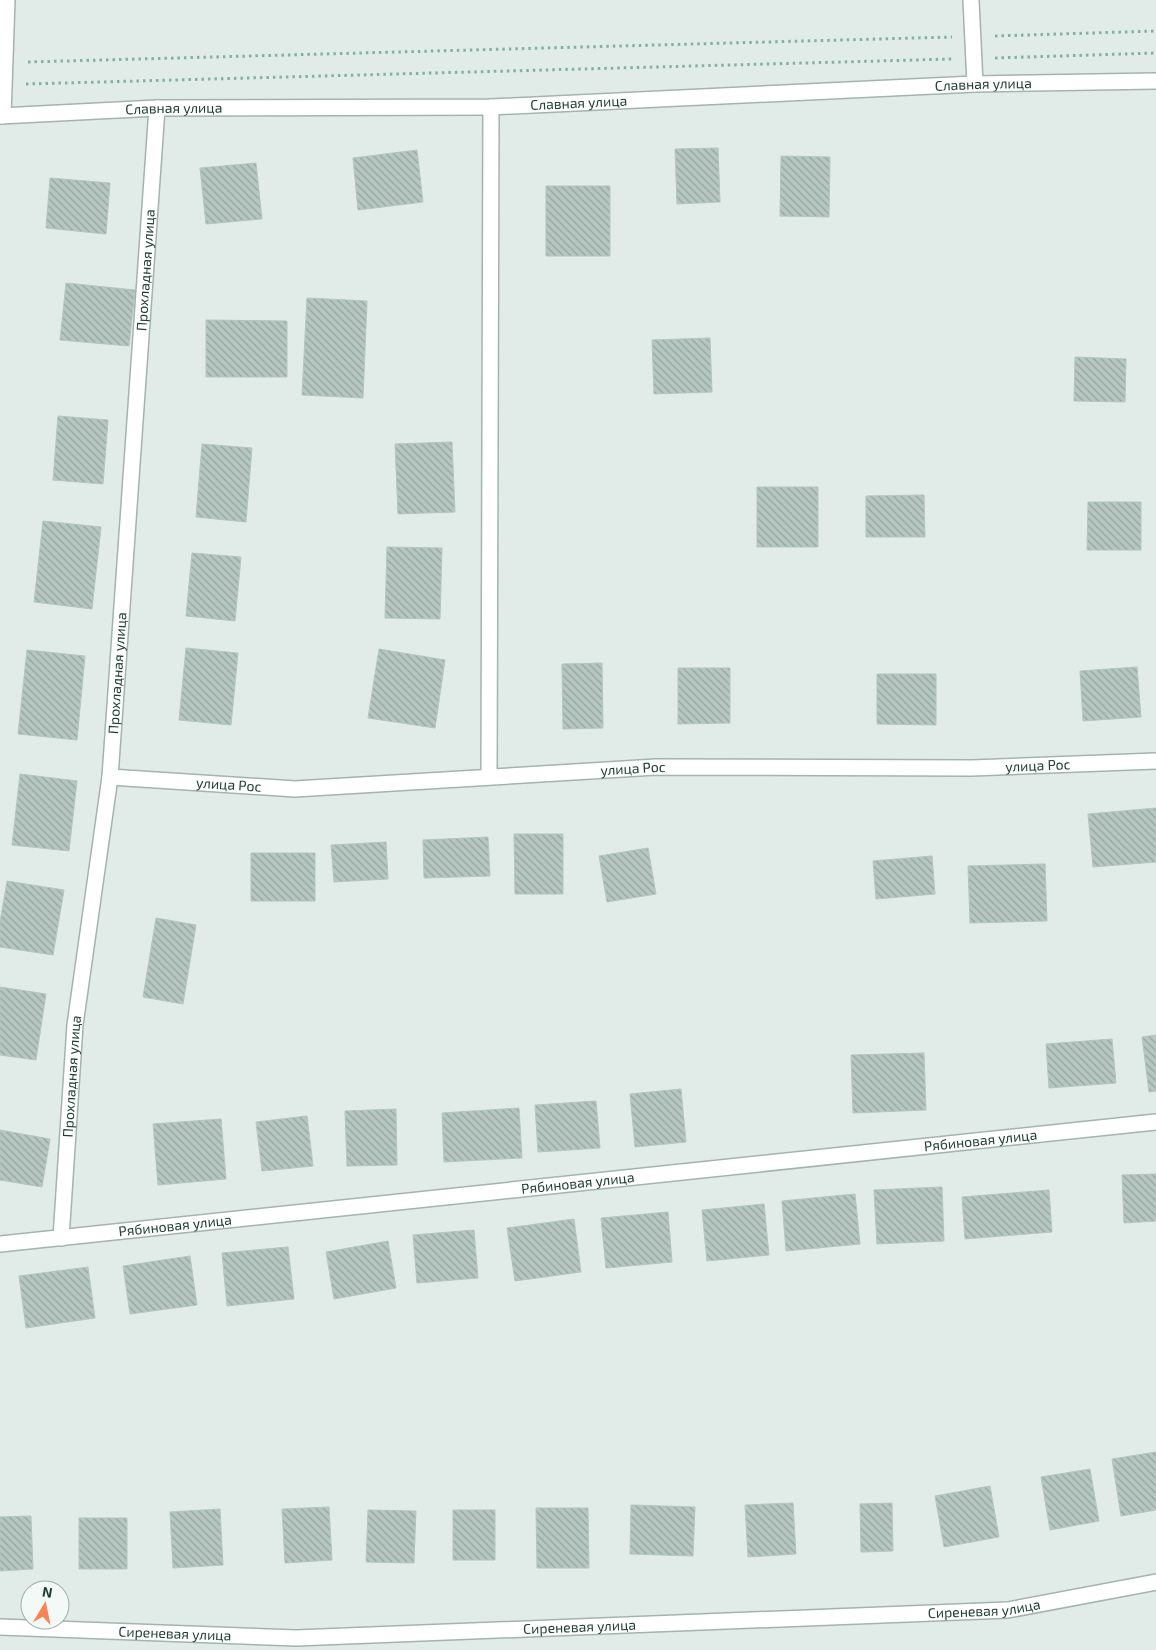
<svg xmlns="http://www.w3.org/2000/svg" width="1156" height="1650" font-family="'Exo 2',sans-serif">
<defs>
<pattern id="building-back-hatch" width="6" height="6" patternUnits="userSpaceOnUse" patternTransform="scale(1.25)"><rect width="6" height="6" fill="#b6c7c1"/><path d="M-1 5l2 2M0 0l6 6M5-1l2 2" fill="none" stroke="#94a39e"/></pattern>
</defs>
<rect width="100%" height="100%" fill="#e1ece8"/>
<path fill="url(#building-back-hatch)" stroke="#b3c6bf" d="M718,148L720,202L677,204L675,149Z
M417,150L423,202L358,210L353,158Z
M781,156L830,157L829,217L780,216Z
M256,163L262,219L206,224L200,168Z
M50,178L110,183L106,234L46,228Z
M546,186H610V256H546Z
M66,283L135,290L129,346L60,340Z
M307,298L367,301L363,398L302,395Z
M206,320L287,321V377H206Z
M710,338L712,392L654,394L652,340Z
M1075,357L1126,359L1125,402L1074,401Z
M58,416L108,420L103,484L53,480Z
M452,442L455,512L398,514L395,444Z
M202,444L252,448L246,522L196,517Z
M757,487H818V547H757Z
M924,495L925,537H866V496Z
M1088,502H1141V550H1087Z
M43,521L101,527L92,609L34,602Z
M387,547L442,548L440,619L385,618Z
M192,553L241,557L235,621L186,616Z
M186,648L238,653L231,725L179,720Z
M379,649L445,660L435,728L368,718Z
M27,650L85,656L77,740L18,734Z
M602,663L603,728L563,729L562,664Z
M1137,667L1141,717L1083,721L1080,671Z
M678,668H730V723L678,724Z
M877,674H936V725L877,724Z
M20,774L77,781L69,851L12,845Z
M1156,808V862L1093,867L1088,814Z
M514,834H563V894H515Z
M488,837L490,876L424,878L423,840Z
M386,842L388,879L334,882L331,845Z
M648,848L656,894L607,902L599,856Z
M251,853H315V901H251Z
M932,856L935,894L876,899L873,861Z
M1045,864L1047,921L970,923L968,866Z
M7,881L64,890L53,955L0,947V922Z
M156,918L196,925L183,1004L143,997Z
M0,987L46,994L36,1060L0,1055Z
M1156,1035V1091L1149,1092L1142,1037Z
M1112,1039L1116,1083L1049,1088L1046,1044Z
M924,1053L926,1110L853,1113L851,1055Z
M681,1089L686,1142L635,1147L630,1094Z
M596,1101L600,1148L538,1152L535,1105Z
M519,1108L522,1158L444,1162L442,1113Z
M396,1109L397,1165L347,1166L345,1111Z
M307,1116L313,1166L262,1171L256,1122Z
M221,1119L226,1179L158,1185L153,1124Z
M0,1130L50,1139L42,1187L0,1180Z
M1156,1174V1221L1124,1223L1122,1175Z
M942,1187L944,1241L877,1244L874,1190Z
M1049,1190L1052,1232L965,1239L962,1197Z
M855,1194L860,1244L786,1251L782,1201Z
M764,1204L769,1255L707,1261L702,1210Z
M668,1212L672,1262L606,1268L601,1218Z
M574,1219L581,1272L515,1281L507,1228Z
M474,1230L478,1278L417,1283L413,1235Z
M388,1241L396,1288L334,1299L326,1252Z
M288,1247L294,1299L227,1306L222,1253Z
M190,1256L197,1305L130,1314L123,1266Z
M88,1267L95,1318L26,1328L19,1276Z
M1156,1452V1510L1121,1516L1112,1459Z
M1090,1469L1099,1521L1050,1530L1041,1477Z
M990,1486L999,1537L944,1547L935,1496Z
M793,1503L796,1554L748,1557L745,1505Z
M892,1503L893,1551L861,1552L860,1504Z
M631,1505L695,1507L693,1556L630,1554Z
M329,1507L332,1560L285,1563L282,1509Z
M536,1508H588L589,1568H537Z
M220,1509L223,1565L173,1568L170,1512Z
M368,1510L416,1511L414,1563L366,1562Z
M453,1510H495V1560H453Z
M31,1516L33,1569L0,1571V1517Z
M79,1518H127V1569H79Z"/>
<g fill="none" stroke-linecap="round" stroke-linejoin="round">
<defs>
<g id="minor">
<path d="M971,0L975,84"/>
<path id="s1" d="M0,116L157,108L491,107L975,84L1156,81"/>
<path d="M3,116L7,0"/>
<path d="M489,776L491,107"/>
<path id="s2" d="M110,777L295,789L656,767L972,768L1156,761"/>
<path id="s3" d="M61,1238L75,1025L110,777L157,108"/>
<path id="s4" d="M0,1244L1156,1122"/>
<path id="s5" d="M0,1627L296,1638L1008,1610L1156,1582"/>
</g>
</defs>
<use href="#minor" stroke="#a3b4af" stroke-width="18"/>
<path stroke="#80b2a4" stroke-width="3" stroke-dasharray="2.5 4" stroke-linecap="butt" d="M995,36L1156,31
M995,58L1156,53
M28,62L952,37
M26,84L952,59"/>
<use href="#minor" stroke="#fff" stroke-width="15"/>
</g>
<g text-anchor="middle" stroke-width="4" stroke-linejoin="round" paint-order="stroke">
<g font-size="14" fill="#203e37" stroke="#f2f9f6">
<text dy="5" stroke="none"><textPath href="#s1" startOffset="984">Славная улица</textPath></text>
<text dy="5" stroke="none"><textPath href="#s1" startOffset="579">Славная улица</textPath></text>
<text dy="5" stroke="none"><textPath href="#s1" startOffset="174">Славная улица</textPath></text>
<text dy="5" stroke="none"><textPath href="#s3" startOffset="972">Прохладная улица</textPath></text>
<text dy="5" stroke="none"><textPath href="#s3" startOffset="568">Прохладная улица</textPath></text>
<text dy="5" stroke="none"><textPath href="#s2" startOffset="929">улица Рос</textPath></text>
<text dy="5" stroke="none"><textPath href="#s2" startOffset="524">улица Рос</textPath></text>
<text dy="5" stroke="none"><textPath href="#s2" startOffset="119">улица Рос</textPath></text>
<text dy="5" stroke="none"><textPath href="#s3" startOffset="162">Прохладная улица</textPath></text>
<text dy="5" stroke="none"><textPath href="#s4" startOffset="986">Рябиновая улица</textPath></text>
<text dy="5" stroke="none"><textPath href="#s4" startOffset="581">Рябиновая улица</textPath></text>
<text dy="5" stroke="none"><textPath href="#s4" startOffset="176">Рябиновая улица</textPath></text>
<text dy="5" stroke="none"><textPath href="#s5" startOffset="985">Сиреневая улица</textPath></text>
<text dy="5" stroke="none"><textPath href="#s5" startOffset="580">Сиреневая улица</textPath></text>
<text dy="5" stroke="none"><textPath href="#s5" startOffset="175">Сиреневая улица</textPath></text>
</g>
</g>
<g transform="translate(45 1605) rotate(10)"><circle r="24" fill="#f2f9f6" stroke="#9eaeaa"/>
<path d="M0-4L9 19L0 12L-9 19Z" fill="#f98353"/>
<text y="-8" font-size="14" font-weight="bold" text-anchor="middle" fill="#203e37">N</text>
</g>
</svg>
